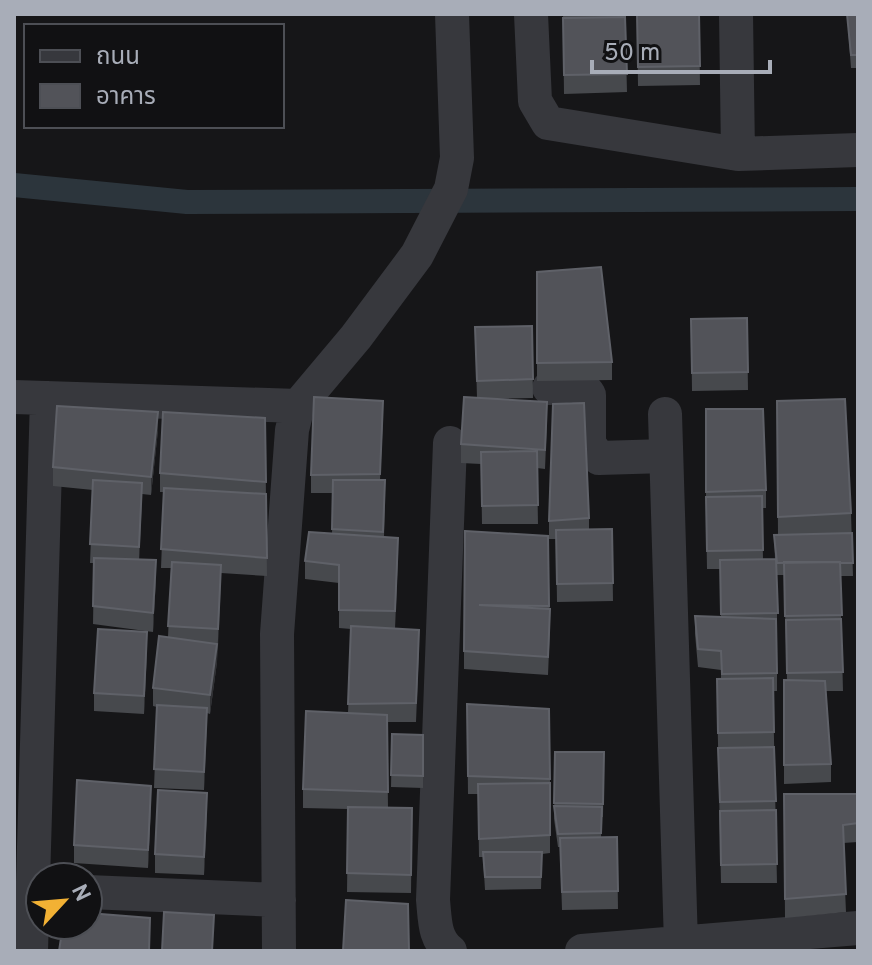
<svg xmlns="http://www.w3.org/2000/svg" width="872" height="965" font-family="Overpass,'Noto Sans Thai',sans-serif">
<rect width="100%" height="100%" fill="#161618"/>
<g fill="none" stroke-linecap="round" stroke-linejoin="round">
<path stroke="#2c353c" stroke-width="24" d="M14,185L187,202L858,199"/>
<path stroke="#37383d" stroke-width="34" d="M531,14L535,101L548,123L738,154L858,150
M736,14L738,154
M549,388C563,387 581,381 589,395V444L599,458L666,456
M14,397L298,406
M665,414L681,944
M450,443L433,900C435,919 434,939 450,951
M88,892L279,900
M31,951L47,398
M279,951L277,634L292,430L298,406L356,337L417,255L451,189L457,158L452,14
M582,951L858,928"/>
</g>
<path fill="#47494d" d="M563,14H625L627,92L564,94Z
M637,14H699L700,85L638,86Z
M847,14H858V68H851Z
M537,272L612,362V380L537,381Z
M747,318L748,390L692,391L691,319Z
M532,326L533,398L491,399L547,421L545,469L537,468L538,524H482L481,464L461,463V444L477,398L475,327Z
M777,401L851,513L853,576H840L843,691H826L831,764V782L784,784V680H787L784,575H777V691H773L777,883H721L717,697L721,679V670L698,667L695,634V616L721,617L720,569H707L706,510V409L766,490V508H762L763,559H775L774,535H778Z
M265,418L267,576L221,573L217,662L210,714L207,713L204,790L154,788L157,707L153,706V688L168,637L171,568H161L164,492H160V473Z
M383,419L380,480L385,498L384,537L398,557L395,629L419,649L416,722H387L388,808H412L411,893L347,892L348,809L303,808V789L348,713L351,629L339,628V583L305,579V561L332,534L333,493H311V475Z
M158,430L151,495L142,494L139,559L156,578L153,632L93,624L94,563H90L93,490L53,486V467Z
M589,518V529H612L613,601L557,602L556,539H549V521Z
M548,536L550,627L548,675L464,669V651Z
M147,650L144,714L94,711V693Z
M467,704L550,779V853L542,854L541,889L485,890L483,857H479L478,794H468Z
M392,734L423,735V788L391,787Z
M555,752H604L603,817H602L601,837H617L618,909L562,910L560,847H558L554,819Z
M784,794H858V842L843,843L846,912L785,918Z
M151,804L148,868L74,863V845Z
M207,812L204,875L155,873V854Z"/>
<path fill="#2f3033" d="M158,412V430L151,495V477Z
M142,483V501L139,566V547Z
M156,560V578L153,632V613Z
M221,565V583L218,648V629Z
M147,632V650L144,714V696Z
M217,644V662L210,714V695Z
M207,708V726L204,790V772Z
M151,786V804L148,868V850Z
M207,793V812L204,875V857Z"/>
<path fill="#525359" stroke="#5f6168" stroke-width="2" d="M637,14H699L700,66L638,67Z
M847,14H858V55H851Z
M625,17L627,74L564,75L563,18Z
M601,267L612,362L537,363V272Z
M747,318L748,372L692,373L691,319Z
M532,326L533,379L477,381L475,327Z
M314,397L383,401L380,474L311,475Z
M464,397L547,402L545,450L461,444Z
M845,399L851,513L778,517L777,401Z
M584,403L589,518L549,521L553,404Z
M57,406L158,412L151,477L53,467Z
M706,409H763L766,490L706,492Z
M163,412L265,418L266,482L160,473Z
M537,451L538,505L482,506L481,452Z
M93,480L142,483L139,547L90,544Z
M333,480H385L383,532L332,529Z
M164,488L266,494L267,558L161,549Z
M762,496L763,550L707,551L706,497Z
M612,529L613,583L557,584L556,530Z
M465,531L548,536L549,606L479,605L550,609L548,657L464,651Z
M309,532L398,538L395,611L339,610V565L305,561Z
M852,533L853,563H840V562L777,563L774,535Z
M94,558L156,560L153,613L93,606Z
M776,559L778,613L721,614L720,560Z
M172,562L221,565L218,629L168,626Z
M784,562H840L842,615L785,616Z
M695,616L776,619L777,673L722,674L721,651L698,649Z
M841,619L843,672L787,673L786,620Z
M351,626L419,630L416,703L348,704Z
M98,629L147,632L144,696L94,693Z
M159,636L217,644L210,695L153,688Z
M773,678L774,732L718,733L717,679Z
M784,680L825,681L831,764L784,765Z
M467,704L549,709L550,779L468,776Z
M157,705L207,708L204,772L154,769Z
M306,711L387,715L388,792L303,789Z
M392,734L423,735V776L391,775Z
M774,747L776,801L720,802L718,748Z
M555,752H604L603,804L554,803Z
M77,780L151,786L148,850L74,845Z
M550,783V835L479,839L478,784Z
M158,790L207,793L204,857L155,854Z
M784,794H858V823L843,825L846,894L785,899Z
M554,806L602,807L601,833L558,834Z
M348,807L412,808L411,875L347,873Z
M776,810L777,864L721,865L720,811Z
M617,837L618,891L562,892L560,838Z
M483,852H542L541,877H485Z
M346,900L408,904L409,951H343Z
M164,912L214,915L212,951H162Z
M88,913L150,918L149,951H59L63,925H88Z"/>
<rect width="872" height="965" fill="none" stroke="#a8adb8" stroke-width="32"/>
<rect x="24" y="24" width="260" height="104" fill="#111113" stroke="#4d4f55" stroke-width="2"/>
<rect x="40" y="50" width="40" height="12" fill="#37383d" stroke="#4d4f55" stroke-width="2"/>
<text x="96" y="64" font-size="24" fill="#a8adb8">ถนน</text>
<rect x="40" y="84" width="40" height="24" fill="#525359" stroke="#4d4f55" stroke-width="2"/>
<text x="96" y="104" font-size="24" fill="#a8adb8">อาคาร</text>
<g transform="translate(64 901) rotate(64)"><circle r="38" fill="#111113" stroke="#4d4f55" stroke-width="2"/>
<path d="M0-6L14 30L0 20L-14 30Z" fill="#f2b134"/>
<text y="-12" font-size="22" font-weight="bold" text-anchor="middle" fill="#a8adb8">N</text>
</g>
<path d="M592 60v12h178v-12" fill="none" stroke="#a8adb8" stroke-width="4"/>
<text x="604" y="60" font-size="24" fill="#a8adb8" stroke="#111113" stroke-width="6" paint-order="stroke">50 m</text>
</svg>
